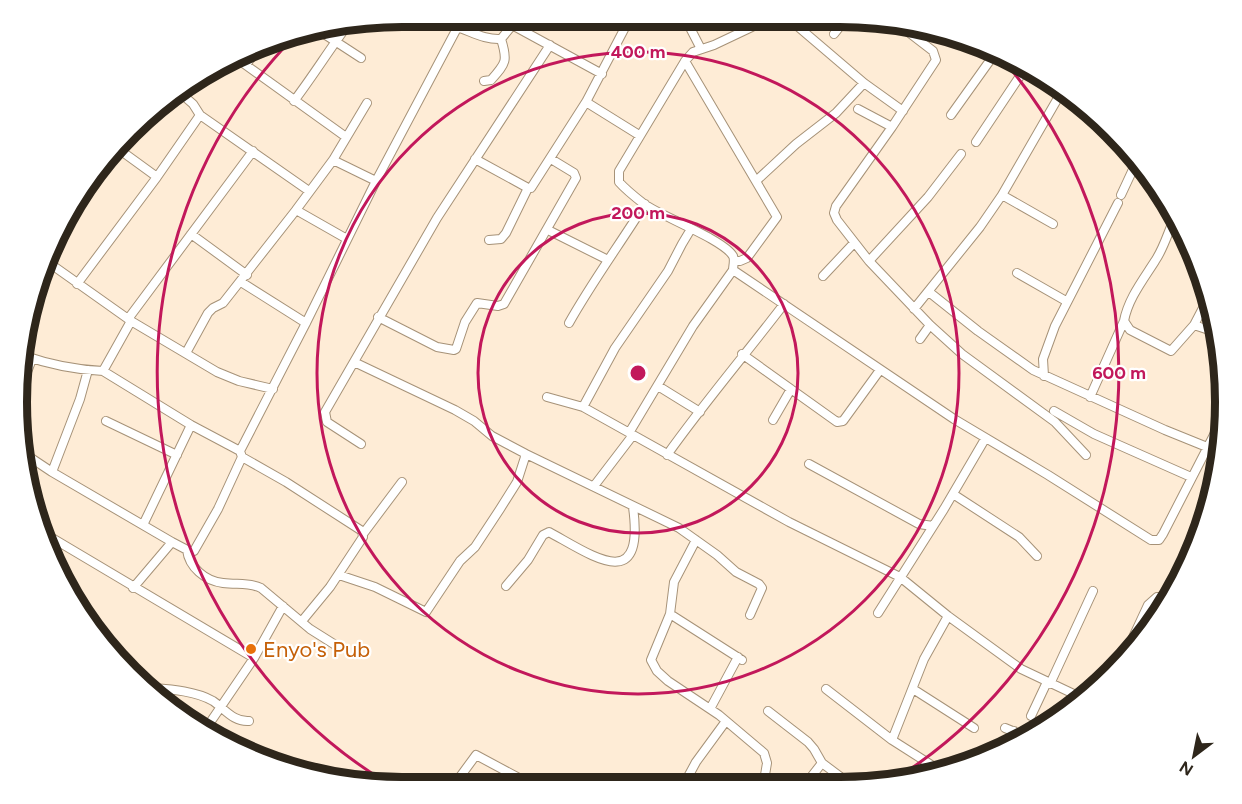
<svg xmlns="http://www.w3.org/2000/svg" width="1242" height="804" font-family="Figtree,sans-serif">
<rect width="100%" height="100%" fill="#feecd6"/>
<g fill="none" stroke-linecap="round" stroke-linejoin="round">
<defs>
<path id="minor" d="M418,17C431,23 446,23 460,28C474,33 486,40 501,39L519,17
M685,18L701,49
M789,19L864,83L903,111
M894,21L933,51L936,60L892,127L836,206L834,213L837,220L869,261L930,325L962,354L1055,422L1086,455
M514,26L602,74
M318,30L361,58
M834,34L845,20
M236,58L346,137
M685,61L777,217L747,258L740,261H734
M246,65L259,46
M484,81L491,80C506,63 508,61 501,39
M178,91L193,104L200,115
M294,101C313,76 329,50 347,26
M586,102L639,135
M858,109L892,127
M951,115L996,52
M976,142L1026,67
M115,150L124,153L157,177L200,115L309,191
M475,159L528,188H531L586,102L630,18
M333,160L376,181
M756,181L796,144L836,113L864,83
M1002,195L1053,224
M1121,195L1135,165
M296,210L347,239
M1175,217C1168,232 1164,248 1155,261C1143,280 1128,299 1124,321L1130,330L1171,351L1194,325L1205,304
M548,230L608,260
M191,234L247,275
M489,240L501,239L506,233L528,188
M45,260L131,321L217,372L239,381L273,389
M869,261L928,197L961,154
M733,270L954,419L1048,475L1151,540H1159L1163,534L1218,427
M1017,273L1066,301
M823,276L854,243
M241,282L306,323
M77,284L157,177
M929,292L978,331L1033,370L1165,430L1207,447
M914,309L980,227L1002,195L1062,91
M378,317L437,347L454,350L456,349L465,322L477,303L498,306L504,304L576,178L574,173L551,159
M128,319L253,151
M569,323C592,282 620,244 645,204
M1194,325L1212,331
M920,339L930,325
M186,353L208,313L213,308L223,303L296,210L333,160L367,103
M742,354L837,422L843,421L880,370
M22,355C48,364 76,370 103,371L191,425L240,451
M354,362L455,410L474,421L492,436L526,454L679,528L717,555L736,572L759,584L762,588L750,615
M103,371L131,321
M1044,376L1043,359L1055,326L1118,203
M658,386L700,412
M19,393L32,359
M547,397L583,407L789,522L900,577L948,616L1021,669L1078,696
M1090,397L1124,321
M583,407L615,348L668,271L682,244L691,229
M1054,411L1094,434L1191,477
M773,420L791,389
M106,421L177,455
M629,433L693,326L733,270C733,266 735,260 733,256C724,240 661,216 644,204C635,197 626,190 619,182V171L685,61L693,52L714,45L752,27
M361,444L327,422L325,412L437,218L550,45
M25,454L52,472L172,542L191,552L194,551L218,509L242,457L240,451L306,323L376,181L463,17
M667,455C704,403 745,355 784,304
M242,457L286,482L362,531L363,537L330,587L302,621
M809,464L919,524L933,526
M52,472L80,399L88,370
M594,486L633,435
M953,494L1019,537L1037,556
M143,525L191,425
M42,532L254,658
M363,534L402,482
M696,540L674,582L670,614L651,660L657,671L668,681L719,715L764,753L767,763L764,781L769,786
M187,550C189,567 205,581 223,583C237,585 248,582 261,588L310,629L337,646
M339,575L375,587L426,612L460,561L475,547L500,509L517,482L526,454
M506,586L528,560L543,535L549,532C593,556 645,595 633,507
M133,588L172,542
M878,613L944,509L985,439
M670,614L742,660
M1121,663L1148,605L1157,597H1164
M1050,684L1093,591
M144,687C165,689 194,690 213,701C225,709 233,722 249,721
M826,689L892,740L936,768
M913,689L974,728
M710,709L738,657
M768,711L808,742L814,749L822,763L854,787
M1031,716L1047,682
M1005,728L1025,736
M205,730L254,658L283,606
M892,740L924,659L948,616
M1004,750L1014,731
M454,785L476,755L532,785
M683,786L696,762L726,721
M753,786L758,781H764
M804,786L822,763"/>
</defs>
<use href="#minor" stroke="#a69278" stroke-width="10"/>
<use href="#minor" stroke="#fff" stroke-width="8"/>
</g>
<g fill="none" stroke="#c2185b" stroke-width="3">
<circle cx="638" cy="373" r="160"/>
<circle cx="638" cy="373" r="321"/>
<path d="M387 783A481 481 0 0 1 295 36M998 54A481 481 0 0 1 900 776"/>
</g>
<circle fill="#e8710a" stroke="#fff" stroke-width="2" cx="251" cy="649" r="6"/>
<g text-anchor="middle" stroke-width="4.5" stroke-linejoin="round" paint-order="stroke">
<g font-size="22" fill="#c56008" stroke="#fff" text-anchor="start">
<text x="263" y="657">Enyo's Pub</text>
</g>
</g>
<path d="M0 0H1242V804H0ZM402 27H840A375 375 0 0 1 1215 402V402A375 375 0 0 1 840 777H402A375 375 0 0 1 27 402V402A375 375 0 0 1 402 27Z" fill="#fff" fill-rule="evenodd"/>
<path fill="none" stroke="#2e261b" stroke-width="8" d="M402 27H840A375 375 0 0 1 1215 402V402A375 375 0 0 1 840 777H402A375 375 0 0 1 27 402V402A375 375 0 0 1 402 27Z"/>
<circle cx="638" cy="373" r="9" fill="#c2185b" stroke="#fff" stroke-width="3"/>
<g font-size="18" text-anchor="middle" font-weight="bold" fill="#c2185b" stroke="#fff" stroke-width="4.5" stroke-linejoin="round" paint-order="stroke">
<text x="638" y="58">400 m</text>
<text x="638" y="219">200 m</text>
<text x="1119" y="379">600 m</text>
</g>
<g transform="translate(1194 756) rotate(212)" stroke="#ffffff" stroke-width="4.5" paint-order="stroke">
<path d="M0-4.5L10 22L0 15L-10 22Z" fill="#2e261b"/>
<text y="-9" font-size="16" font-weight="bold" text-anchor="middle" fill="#2e261b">N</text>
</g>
</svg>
